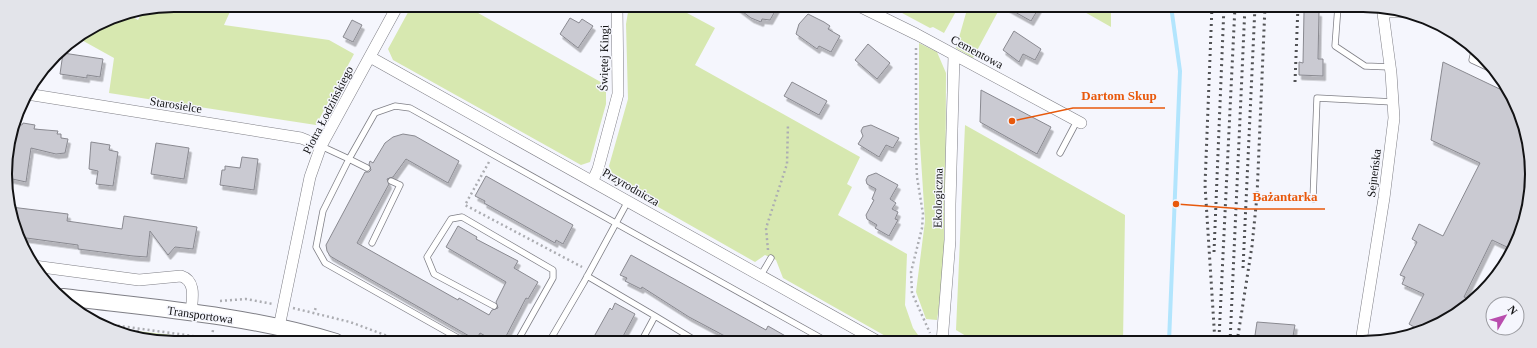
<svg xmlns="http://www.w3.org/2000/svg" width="1537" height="348" font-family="Georgia,serif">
<defs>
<filter id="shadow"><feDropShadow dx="2.5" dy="4.5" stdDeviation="0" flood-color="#0004"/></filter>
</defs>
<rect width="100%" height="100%" fill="#f5f6fd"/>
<path fill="#d7e8b0" d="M174,5H233L224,25L329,40L354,54L316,125L109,93L114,58L78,38L110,18L128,14L138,20L143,11Z
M412,5H464L606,85V104L590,162L581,165L393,60L388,49Z
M629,6H674L715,28L695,65L860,157L847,184L852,187L838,215L907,254L905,305L913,328L923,342H896L783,278L776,260L765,255L755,262L616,183L609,166L628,99L626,24Z
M889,6H959L944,33L933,27L930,28Z
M968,6H1001L973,58L956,48Z
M1074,6H1111V27Z
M919,43L937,52L946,73L945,265L937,320L926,319L916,292L925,221L919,128Z
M965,125L1125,215L1123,342H976L956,330Z
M111,328L207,339L206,342H152Z"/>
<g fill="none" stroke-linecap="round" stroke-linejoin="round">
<path stroke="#b2e5fd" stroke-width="4" d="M1169,342L1180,71L1171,6"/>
</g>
<path fill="#cacad2" stroke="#898990" filter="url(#shadow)" d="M735,6H778L770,20L762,19L761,22L751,18Z
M1004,6H1040L1031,21Z
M1304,12H1319L1318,59H1323V76L1299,75V62L1303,63Z
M808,14L824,22L830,26L828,29L840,36L831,52L819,46L817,49L796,34L799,24Z
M570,18L579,23L582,19L593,26L578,48L560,34Z
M352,20L362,25L353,42L343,37Z
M1014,31L1041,49L1035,60L1023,54L1019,62L1003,50Z
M868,44L890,63L877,79L855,60Z
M63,53L103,59L100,77L87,75V78L60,74Z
M1443,62L1508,93L1526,130L1531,196L1524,217L1509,248L1492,240L1464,297L1472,301L1438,326L1421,331L1409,324L1424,294L1402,284L1405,277L1400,275L1417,242L1412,239L1419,224L1443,236L1480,163L1431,140Z
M792,82L827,101L819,115L784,96Z
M981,90L1051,127L1037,154L980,122Z
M23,123L35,125L34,129L58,131L57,134H61V138L68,139L65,153L56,154L31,148L26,182L8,178L17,124L22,125Z
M871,125L899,138L893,148L886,145L879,157L858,144L863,136L861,131L863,127Z
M403,134L415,136L459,161L448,183L406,159L393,177L387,179L389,184L357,243L458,300L459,298L489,315L492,310L498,308L496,302L506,282L446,247L458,226L477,237L476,239L518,261L514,268L538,282L528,299L526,298L503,342H496L480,333L476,340L335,259L330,256L327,251L326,245L365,172H369L371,170L369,164L370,161L373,163L385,143L393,137Z
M91,142L110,145L109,150L118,152L113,186L96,184L98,171L89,169Z
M156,143L189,148L184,179L151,174Z
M242,157L258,159L254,190L220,185L222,170H225V166L240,168Z
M876,173L898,185L890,199L896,203L892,209L898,212L895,219L898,220L889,236L875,228L877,225L867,219L866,215L874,200L872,199L876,189L867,184L866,180L868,176Z
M486,176L573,225L563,244L556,240L555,243L484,203L485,201L475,196Z
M11,207L68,214L67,221L122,229L124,216L197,227L193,249L175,247L168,255L150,231L147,257L133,256L78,249V245L19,237L14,228Z
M631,255L766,330L768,326L796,342H736L689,317L642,287L641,289L625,281L627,278L620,275Z
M615,303L635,314L620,342H591L610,308L612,310Z
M1257,322L1295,325L1292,342H1254Z"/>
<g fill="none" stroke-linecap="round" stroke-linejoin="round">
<defs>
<path id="lane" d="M1338,6L1335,46L1365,66L1391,67
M1315,8V6
M1474,51L1472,60L1498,72
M321,146L349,159L375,113L395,106L410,108L828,342
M1060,153L1077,121
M367,168L349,159L323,211L316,247L325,263L465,342
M1313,199L1317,98L1393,102
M372,243L400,185L391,181
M761,275L771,258
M587,276L655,316L641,342
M494,306L434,274L427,257L451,219L462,217L553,270V278L517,342
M655,316L698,342
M549,342L584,282L628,201"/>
<path id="street" d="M859,6L916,34L1081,123
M1383,12H1401
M370,57L879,342
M27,94L301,138L321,146
M593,180L598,169L618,94L617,6
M34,266L139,280L181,276C197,281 192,300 191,313
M279,327L310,177L321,146L398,5
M942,342L950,240V204L954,55
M1361,342L1384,198L1394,118L1391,73L1382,6"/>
<path id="secondary" d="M63,297C154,308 248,315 336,342"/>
</defs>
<use href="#lane" stroke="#7f7f86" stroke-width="7"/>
<use href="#street" stroke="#7f7f86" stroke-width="12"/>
<use href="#secondary" stroke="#7f7f86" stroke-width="18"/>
<path stroke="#acadb2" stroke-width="2.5" stroke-dasharray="2 3" stroke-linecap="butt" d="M916,48V156L917,177L923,214L922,228L911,272L912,293L930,333
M489,162L465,205L582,267
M768,250L766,228L787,164L788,124
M220,301L246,299L273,304
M293,308L350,322L404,342
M315,310L316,307
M98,323L237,342
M137,337L138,328
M211,342L213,330"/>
<use href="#lane" stroke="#fff" stroke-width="5.5"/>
<use href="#street" stroke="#fff" stroke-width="11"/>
<use href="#secondary" stroke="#fff" stroke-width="16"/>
<path stroke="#515255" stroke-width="3" stroke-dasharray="2 4" stroke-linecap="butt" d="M1212,6L1205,185L1215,342
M1311,11V6
M1295,82L1298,6
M1214,252L1224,6
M1243,268L1255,6
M1219,338L1235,6
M1230,342L1245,6
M1237,342L1252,246L1257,196L1265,6"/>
</g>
<g text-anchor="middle" stroke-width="3" stroke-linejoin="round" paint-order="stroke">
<g font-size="12" fill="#121214" stroke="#f5f6fd">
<text transform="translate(977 52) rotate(28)" y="4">Cementowa</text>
<text transform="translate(604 58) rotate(-89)" y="4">Świętej Kingi</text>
<text transform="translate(176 105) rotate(9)" y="4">Starosielce</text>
<text transform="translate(328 110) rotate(-63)" y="4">Piotra Łodzińskiego</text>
<text transform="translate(1374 173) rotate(-83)" y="4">Sejneńska</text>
<text transform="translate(631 187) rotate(30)" y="4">Przyrodnicza</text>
<text transform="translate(938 198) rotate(-89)" y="4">Ekologiczna</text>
<text transform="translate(200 315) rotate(8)" y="4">Transportowa</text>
</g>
</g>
<path d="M0 0H1537V348H0ZM174 12H1363A162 162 0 0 1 1525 174V174A162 162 0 0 1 1363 336H174A162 162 0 0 1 12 174V174A162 162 0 0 1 174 12Z" fill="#e3e4ea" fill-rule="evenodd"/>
<path fill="none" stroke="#121214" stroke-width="2" d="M174 12H1363A162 162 0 0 1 1525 174V174A162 162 0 0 1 1363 336H174A162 162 0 0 1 12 174V174A162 162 0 0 1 174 12Z"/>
<path fill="none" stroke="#e8590c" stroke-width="1.5" d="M1012 121L1073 108H1165M1176 204L1244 209H1325"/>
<g fill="#e8590c" stroke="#f5f6fd" stroke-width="1.5">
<circle cx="1012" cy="121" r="4"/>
<circle cx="1176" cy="204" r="4"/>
</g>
<g font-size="13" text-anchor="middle" font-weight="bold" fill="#e8590c" stroke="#f5f6fd" stroke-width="3" stroke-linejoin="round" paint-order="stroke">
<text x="1119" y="100">Dartom Skup</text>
<text x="1285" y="201">Bażantarka</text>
</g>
<g transform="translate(1505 316) rotate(52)"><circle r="19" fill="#f5f6fd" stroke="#9a9ba0"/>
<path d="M0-3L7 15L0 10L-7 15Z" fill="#b94dae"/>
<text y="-6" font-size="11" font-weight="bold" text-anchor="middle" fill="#121214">N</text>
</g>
</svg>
